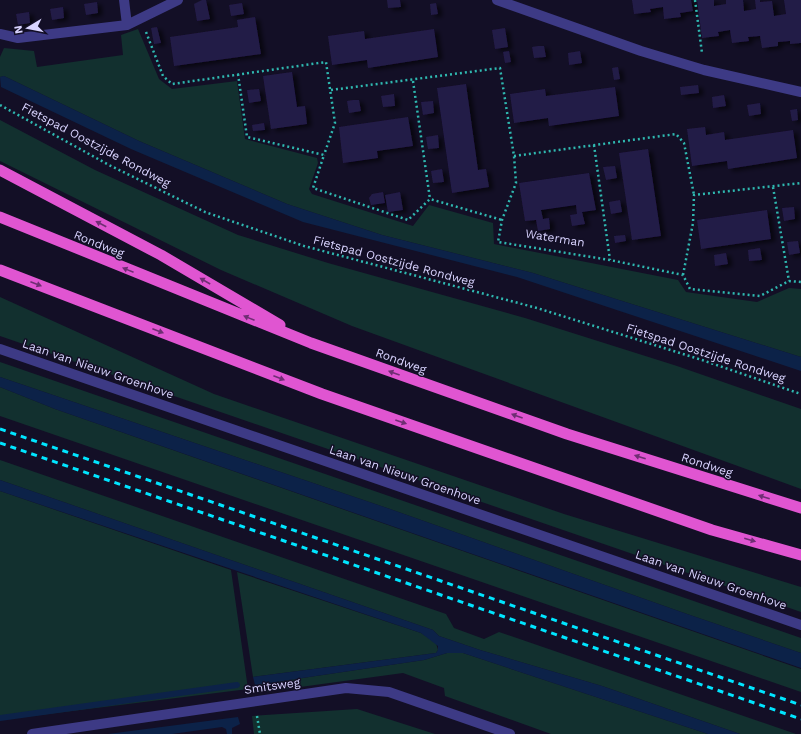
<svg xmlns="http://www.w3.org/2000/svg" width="801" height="734" font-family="'Work Sans',sans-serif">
<defs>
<filter id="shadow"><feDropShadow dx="4.5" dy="2.5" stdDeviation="2" flood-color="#0009"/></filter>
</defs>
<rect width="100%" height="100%" fill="#130f26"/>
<path fill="#12302f" d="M138,29L159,79L172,89L237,81L245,139L317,158L318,163L309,189L312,194L413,226L429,205L493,223L494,244L678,280L686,292L757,302L789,288L801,289V357L533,273L382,235L287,204L139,141L4,76L0,77V57L4,48L34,51L37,67L123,55L121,35Z
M0,120L95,170L238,235L328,263L525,318L677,366L801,409V489L352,326L221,270L0,161Z
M0,297L214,394L564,514L801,587V612L0,336Z
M0,362L801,638V653L687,614L390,509L0,377Z
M0,387L55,409L801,669V692L0,416Z
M0,460L446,614L454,628L484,639L499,632L796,734H740L602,686L480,650L439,636L433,630L0,480Z
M0,491L231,570L248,689L0,720Z
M237,572L421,633L436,643L438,650L436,653L253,677Z
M447,653H463L708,734H551L445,696L444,688L403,673L256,693L255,685L424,660Z
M357,709L435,734H254L252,716Z"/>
<path fill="#0c2248" d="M4,76L139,141L287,204L382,235L533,273L801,357V371L517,277L303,222L131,149L1,87L0,77Z
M0,377L390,509L687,614L801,653V668L55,409L0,387Z
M0,480L433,630L439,636L480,650L602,686L740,734H708L463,653H447L424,660L255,685L253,677L436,653L438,650V646L421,633L0,491Z
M238,717L240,724L232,728V734H227L226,729L222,727L172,734H108Z"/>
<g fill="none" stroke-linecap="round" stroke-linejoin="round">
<path stroke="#0c2248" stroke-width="6" d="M0,718L237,685"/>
</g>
<path fill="#241b47" filter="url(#shadow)" d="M202,0H206L210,19L197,21L194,4Z
M387,0H400L401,7L388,8Z
M632,0H691L693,11L680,13L681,17L664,19L663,7L650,9L651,12L634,14Z
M697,0H714V6L726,4V0H743L744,11L756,9L755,0H760V2L772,1L774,16L786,14L784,0H801V43L790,44V41L778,42V46L762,48L760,36L748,37L749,41L732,43L730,30L718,32L719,36L702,38Z
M97,2L98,13L86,15L84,4Z
M242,3L244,14L231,16L229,5Z
M436,3L438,14L431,15L430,4Z
M63,7L64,18L52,20L50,9Z
M29,12L30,23L18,25L16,14Z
M255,17L261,54L174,66L170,37L238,27L237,20Z
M157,27L161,43L154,44L151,28Z
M505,28L508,47L495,49L492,30Z
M434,29L438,57L368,68L367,60L332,65L328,36L364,31L365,39Z
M538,46H544L546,57L534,58L532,47Z
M509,51L511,62L505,63L503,52Z
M580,51L582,63L569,65L568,53Z
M618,67L620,79L614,80L612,68Z
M292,72L297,107L305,106L307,124L271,129L263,76Z
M466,84L478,170L486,169L489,187L452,193L437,88Z
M698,85L699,93L681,95L680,87Z
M615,87L619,116L549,126L548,118L514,123L510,94L545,89L546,96Z
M259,89L261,101L249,103L247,90Z
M394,94L395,106L383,107L381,96Z
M724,95L726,106L713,108L712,97Z
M353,100H359L361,111L349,113L347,101Z
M433,101L434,113L423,115L421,102Z
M760,103L761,114L749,116L747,105Z
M797,109L798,120L792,121L790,110Z
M408,117L413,146L377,151L378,158L343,163L339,127Z
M264,123L265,130L253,131L252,125Z
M705,127L706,135L724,132L725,140L793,130L797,158L728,169L727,161L692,166L687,129Z
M438,135L439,148L428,149L426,137Z
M648,149L661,236L632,240L619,153Z
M615,166L617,178L606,180L603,167Z
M442,169L444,182L433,183L431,171Z
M589,173L596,210L582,212L585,224L572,226L570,215L577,214L576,205L541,210L543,219L549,218L550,229L538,231L536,220L525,221L519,183Z
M383,192L385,203L371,205L369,198L372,194Z
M400,192L403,210L388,212L385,195Z
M620,200L622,212L611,214L609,202Z
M794,207L795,219L784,221L782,208Z
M767,210L771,239L701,249L697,220Z
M625,235L626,241L615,243L614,236Z
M798,241L800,253L789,255L787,242Z
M760,248L762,260L749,261L748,250Z
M726,253L728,264L715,266L714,255Z"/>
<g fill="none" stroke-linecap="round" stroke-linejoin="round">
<path stroke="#2fb8b0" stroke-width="2.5" stroke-dasharray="2 3" stroke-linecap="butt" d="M695,0L702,53
M146,32L163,76L172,84L326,62L335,123L324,155
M238,74L247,137L324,155L313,188L408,220L430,199L502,220
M413,81L430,199
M331,90L500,68L514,156L516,183L502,220L498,242L610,260L683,275L690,289L760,296L789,281L801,282
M0,105L109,165L205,212L304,246L537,308L702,360L801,394
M594,145L610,260
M514,156L676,134L684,143L694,195
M773,187L789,281
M683,275L693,223L694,195L801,183
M257,716L260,734"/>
<path stroke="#3d3a85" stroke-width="10" d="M497,0L641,51L704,70L801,92
M127,25L178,0
M0,34L18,38L127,25L124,0
M32,734L346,688L389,692L510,734"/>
<path stroke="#3d3a85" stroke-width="10" d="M0,349L801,625"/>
<path stroke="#e055d1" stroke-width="11" d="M0,170L161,255L280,325
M0,217L311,343L567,434L801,508
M0,270L322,394L712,530L801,555"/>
<path stroke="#00e5ff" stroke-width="3" stroke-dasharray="6 5" stroke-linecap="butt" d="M0,429L801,705
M0,443L801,719"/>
</g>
<defs><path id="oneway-solid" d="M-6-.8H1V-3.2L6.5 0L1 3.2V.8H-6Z"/></defs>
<g fill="#6f2e73">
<use href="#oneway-solid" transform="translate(101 224) rotate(-152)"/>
<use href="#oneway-solid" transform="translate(128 270) rotate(-158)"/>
<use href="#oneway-solid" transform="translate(205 281) rotate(-150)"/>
<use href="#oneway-solid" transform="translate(36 284) rotate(21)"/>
<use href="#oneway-solid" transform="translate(249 318) rotate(-158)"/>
<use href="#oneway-solid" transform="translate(158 331) rotate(21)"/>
<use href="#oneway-solid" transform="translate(394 373) rotate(-160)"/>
<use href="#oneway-solid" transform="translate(279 378) rotate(21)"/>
<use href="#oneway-solid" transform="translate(517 416) rotate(-160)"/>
<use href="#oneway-solid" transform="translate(401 422) rotate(19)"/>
<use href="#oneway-solid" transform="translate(640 457) rotate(-162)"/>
<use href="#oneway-solid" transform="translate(764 497) rotate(-162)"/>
<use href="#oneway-solid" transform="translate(750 540) rotate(16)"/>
</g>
<g text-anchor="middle" stroke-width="3" stroke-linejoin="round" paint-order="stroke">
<g font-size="12" fill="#d9d4ff" stroke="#130f26">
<text transform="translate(96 145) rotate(28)" y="4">Fietspad Oostzijde Rondweg</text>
<text transform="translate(555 238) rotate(9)" y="4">Waterman</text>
<text transform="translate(99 244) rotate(22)" y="4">Rondweg</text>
<text transform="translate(394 261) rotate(15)" y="4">Fietspad Oostzijde Rondweg</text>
<text transform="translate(706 353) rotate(18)" y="4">Fietspad Oostzijde Rondweg</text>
<text transform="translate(401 361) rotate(20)" y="4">Rondweg</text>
<text transform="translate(98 369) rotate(19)" y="4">Laan van Nieuw Groenhove</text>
<text transform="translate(707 465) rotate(18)" y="4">Rondweg</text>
<text transform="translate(405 475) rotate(19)" y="4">Laan van Nieuw Groenhove</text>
<text transform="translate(711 580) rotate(19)" y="4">Laan van Nieuw Groenhove</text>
<text transform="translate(272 686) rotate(-8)" y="4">Smitsweg</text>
</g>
</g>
<g transform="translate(28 28) rotate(260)" stroke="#130f26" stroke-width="3" paint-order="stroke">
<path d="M0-3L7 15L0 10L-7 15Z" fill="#d9d4ff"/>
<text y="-6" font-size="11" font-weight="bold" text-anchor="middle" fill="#d9d4ff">N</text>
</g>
</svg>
